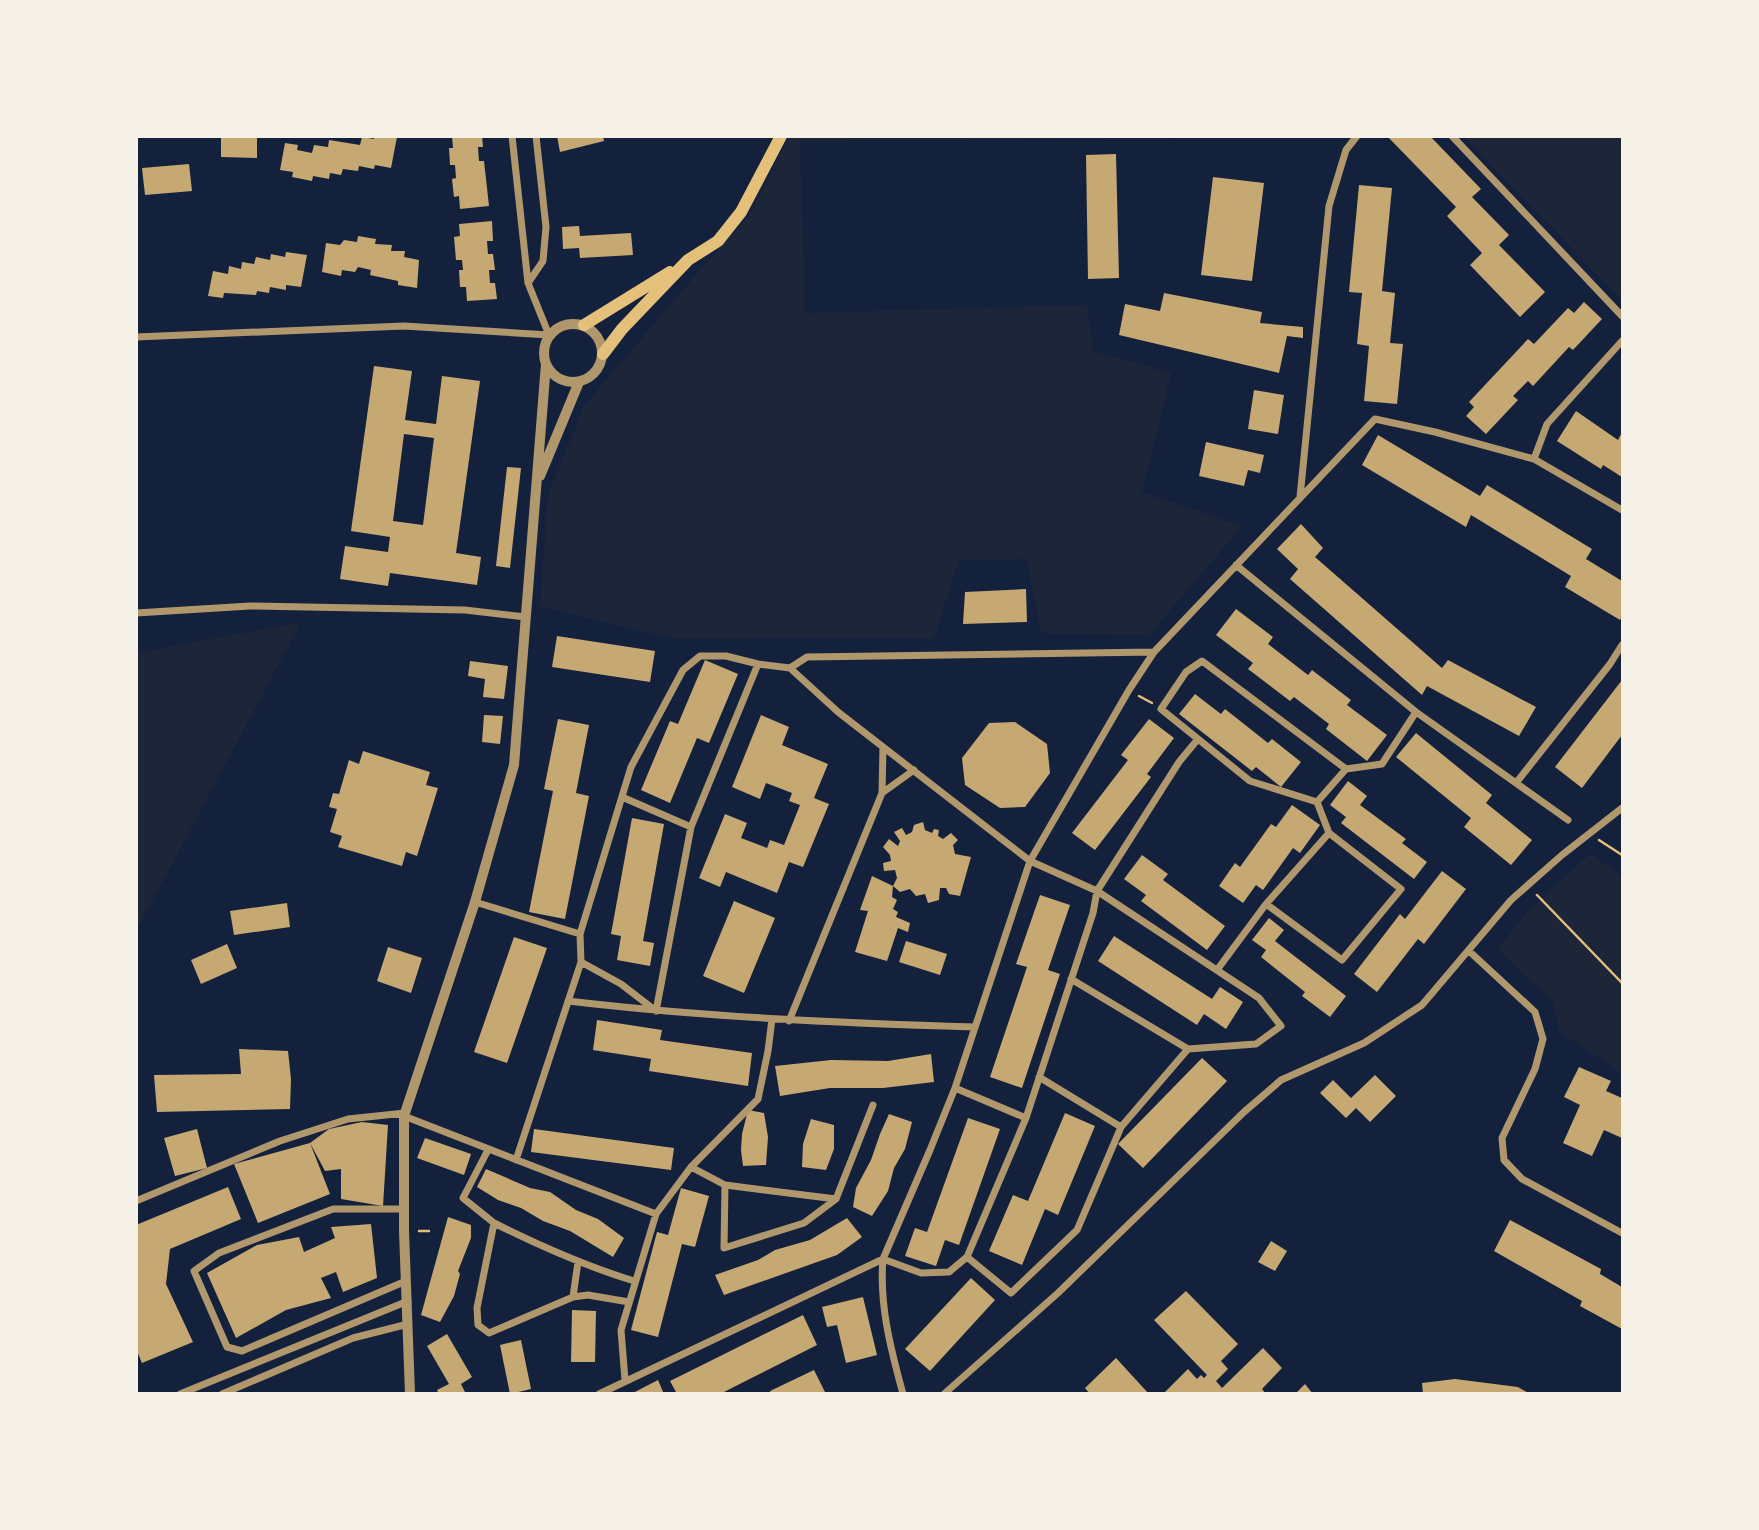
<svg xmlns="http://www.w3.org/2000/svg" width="1759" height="1530" font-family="'Source Sans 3',sans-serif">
<rect width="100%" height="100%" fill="#14213d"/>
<path fill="#1d2539" d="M789,137H1315L800,141L805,313L1087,305L1093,351L1171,373L1142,492L1242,526L1149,635L1041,633L1027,559L959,560L934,638L676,639L540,606L548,495L584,406L712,256L750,215Z
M1464,137H1622V300Z
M301,622L145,915L137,929V653Z
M1590,854L1622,876V1073L1560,1032L1552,1001L1498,949L1528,911Z"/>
<path fill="#c6a872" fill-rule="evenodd" d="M221,136H257V158L221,157Z
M374,136L397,137L391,168L375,165L374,169L359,166L358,171L343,169L341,175L330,173L329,179L313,176L312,181L292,177L293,172L280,170L285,143L298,145L297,150L312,153L314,145L328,147L329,140L360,145L362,137L374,139Z
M452,136H482L483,147H478L479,161H484L489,206L460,209L459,196L454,197L452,179L456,178L455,165H450L449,148H453Z
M557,136H603L604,141L560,152Z
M1387,136H1430L1481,189L1472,197L1509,235L1499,245L1545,292L1520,317L1470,265L1482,253L1447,216L1456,207Z
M1116,154L1119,278L1088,279L1086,155Z
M189,164L192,191L145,195L142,168Z
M1213,177L1264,183L1252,281L1201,275Z
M1359,185L1392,188L1382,291L1395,293L1390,343L1403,344L1397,404L1364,401L1369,346L1357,344L1362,293L1349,292Z
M492,221L493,241H487L488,254H493L495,270H489L490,283H495L497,299L467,301L466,287H460L459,270H463L462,260H456L454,237L460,236L459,224Z
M579,226L580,236L631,233L633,255L580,258L579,248L563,249L562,227Z
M358,236L376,239L375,244L392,245L391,251H405L404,257L419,260L417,288L398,285V281L370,275L371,270L358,267L355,272L342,270L341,276L322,272L326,243L340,245L344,240L357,242Z
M286,252L307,255L301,287L286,285V290L270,287L269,293L257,291L256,295L224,293L223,298L208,296L213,271L228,274L229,266L241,269L242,262L254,264L256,257L270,260L271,254L285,257Z
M1164,293L1262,312L1260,323L1303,327V338L1287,336L1279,373L1119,335L1125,304L1160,311Z
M1584,302L1602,319L1573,350L1569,347L1533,386L1528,381L1513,396L1518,400L1486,434L1466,416L1474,407L1469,402L1528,339L1534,344L1568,308L1574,313Z
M374,366L412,371L405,420L436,424L442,376L480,381L456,553L481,557L477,585L390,573L388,586L340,579L345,546L388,552L390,537L351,531ZM404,434L434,438L423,525L393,521Z
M1254,390L1284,395L1278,434L1248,429Z
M1576,411L1618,440L1621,434L1622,435V477L1603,465L1601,469L1557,441Z
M1378,435L1480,496L1487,485L1592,549L1586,559L1622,581V616L1620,620L1565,587L1571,576L1471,515L1466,527L1362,465Z
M1206,442L1264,455L1260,473L1248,470L1244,486L1199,476Z
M507,467L521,468L510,568L496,566Z
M1301,524L1323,548L1315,557L1442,668L1448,660L1536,707L1519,736L1427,686L1422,695L1290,579L1298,569L1277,549Z
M1026,589L1027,622L963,624L965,592Z
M1236,609L1273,637L1268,644L1308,675L1312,670L1351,700L1347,705L1387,735L1367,761L1326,729L1329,724L1294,697L1290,701L1248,669L1253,663L1216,635Z
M557,636L655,651L650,682L552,667Z
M705,660L738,674L709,743L697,738L670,803L641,790L670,721L678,724Z
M470,661L508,666L504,699L483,697L485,679L468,676Z
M1622,680V735L1582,788L1555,767Z
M1195,694L1221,714L1225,709L1268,743L1272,739L1301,762L1281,787L1256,767L1252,771L1179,714Z
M484,715L503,716L500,744L482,742Z
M761,715L789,727L782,745L828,764L814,798L829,804L803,867L789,862L777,893L726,872L720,887L699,878L725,814L747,823L741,838L767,848L770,840L784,845L800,805L789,801L792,793L766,783L760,799L732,787Z
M558,719L589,725L576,793L589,796L565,919L529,912L553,791L544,789Z
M1149,719L1174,738L1147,774L1151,777L1095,850L1072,833L1128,760L1121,755Z
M1015,722L1047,744L1050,773L1025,807L1000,808L965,785L962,758L989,723Z
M1416,733L1492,795L1486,803L1532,840L1511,865L1464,827L1471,818L1396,757Z
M363,751L430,772L426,785L438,788L417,856L406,852L402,866L338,847L342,836L330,832L337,809L329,807L333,793L339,794L349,760L359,764Z
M1348,781L1367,796L1360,805L1406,839L1402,843L1427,862L1414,879L1341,823L1346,817L1330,805Z
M1292,805L1320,825L1300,853L1293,848L1263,890L1256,885L1243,903L1219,886L1235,863L1240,867L1271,824L1276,827Z
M632,818L664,824L643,941L654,943L650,966L617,960L621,936L611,934Z
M923,822L925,830L932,833L934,829L939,830L938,836L943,839L951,833L958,840L953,845L955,854L971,857L960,896L949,894L946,888H940L939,900L928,903L925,894L916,896L910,889L900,892L893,886L892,897L897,900L893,909L898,912L896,917L910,923L908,932L898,928L887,961L855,952L868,911L860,910L872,876L893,886L897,878L895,870L884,871L883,863L891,861L890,855L883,847L889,839L898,846L900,841L894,832L902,828L906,835L912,832L914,825Z
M1142,855L1168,874L1163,880L1225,926L1207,950L1141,901L1146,895L1124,879Z
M1442,871L1466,889L1424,944L1418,939L1377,992L1354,974L1400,914L1405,919Z
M1040,895L1070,905L1048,970L1060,974L1022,1088L990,1077L1027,967L1016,964Z
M734,901L775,918L744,993L703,976Z
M287,903L290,927L234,935L230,911Z
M1269,918L1284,930L1275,941L1346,996L1330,1017L1302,996L1305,992L1261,957L1266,950L1252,940Z
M1114,936L1212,999L1220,987L1243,1002L1226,1029L1204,1014L1197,1025L1098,961Z
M514,937L547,948L507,1063L474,1052Z
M906,941L947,954L940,975L899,962Z
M227,944L237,968L201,984L191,960Z
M388,947L422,958L411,993L377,981Z
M597,1020L662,1030L660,1040L752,1053L748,1086L649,1071L651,1059L593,1050Z
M239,1049L288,1051L291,1079L290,1109L157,1112L154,1075L241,1074Z
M931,1054L934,1082L883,1088H830L780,1096L775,1066L831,1060L888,1061Z
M1202,1058L1227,1081L1143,1168L1118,1144Z
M1579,1067L1611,1081L1606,1091L1622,1098V1138L1604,1130L1592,1156L1563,1143L1580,1105L1564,1097Z
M1375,1075L1396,1096L1370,1122L1356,1108L1346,1118L1320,1093L1333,1080L1351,1098Z
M748,1110L764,1113L768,1137L766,1165L743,1166L741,1150L742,1134Z
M1065,1113L1095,1126L1058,1215L1045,1209L1022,1265L989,1251L1013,1195L1028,1201Z
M889,1114L912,1122L905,1149L894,1168L888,1191L872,1216L853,1207L856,1188L871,1160L880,1134Z
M968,1118L1000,1129L959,1245L945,1240L936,1266L905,1256L915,1228L927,1232Z
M811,1119L834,1125V1149L826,1170L802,1167L803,1144Z
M362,1122L388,1125L383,1206L341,1199V1169L325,1171L310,1143L329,1129Z
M197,1129L207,1168L175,1176L164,1138Z
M534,1129L674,1148L671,1170L531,1152Z
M425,1138L471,1154L464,1175L417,1158Z
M310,1143L330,1194L258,1223L234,1164Z
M486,1169L530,1188L550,1192L576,1210L598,1219L624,1238L613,1257L570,1231L543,1221L521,1208L498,1200L477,1187Z
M228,1187L241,1219L170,1249L166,1284L193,1342L142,1363L136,1349V1225Z
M681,1188L709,1196L695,1247L682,1244L658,1337L631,1330L657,1232L668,1235Z
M448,1217L471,1225V1238L458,1271L460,1274L454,1296L440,1322L421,1315Z
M847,1218L862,1237L837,1255L724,1295L715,1275L758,1260L775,1250L810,1240Z
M1510,1220L1601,1269L1600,1274L1622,1287V1329L1580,1306L1582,1301L1494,1251Z
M371,1224L377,1278L343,1292L336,1272L321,1278L331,1298L286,1310L236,1338L207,1273L257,1245L299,1237L304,1252L335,1238L331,1227Z
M1271,1241L1287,1251L1275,1271L1258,1262Z
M971,1278L995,1300L930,1371L905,1349Z
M1186,1291L1238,1344L1221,1361L1228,1369L1216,1381L1222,1388L1263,1348L1282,1368L1262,1389L1266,1394H1163L1188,1369L1197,1379L1201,1375L1204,1378L1207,1375L1154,1320Z
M863,1297L877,1355L846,1363L837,1325L827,1327L822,1307Z
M572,1310L596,1311L595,1362H571Z
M803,1315L817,1345L720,1394H677L670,1381Z
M447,1334L472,1377L461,1384L466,1394H439L437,1390L449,1384L427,1346Z
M521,1340L531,1389L510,1394L500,1345Z
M1116,1358L1149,1394H1090L1085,1388Z
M814,1370L826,1394H771L770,1391Z
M1455,1379L1518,1387L1530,1394H1423L1422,1383Z
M658,1380L664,1394H631Z
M1305,1384L1313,1394H1295Z"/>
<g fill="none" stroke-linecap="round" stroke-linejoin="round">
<path stroke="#e5c07b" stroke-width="2.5" d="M1139,696L1152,703
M1599,840L1622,855
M1537,895L1622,983
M419,1231H429"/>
<path stroke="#b1986c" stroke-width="7" d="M1452,136L1622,316
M528,283L543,261L546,227L536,136
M136,337L404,326L549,335L528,283L512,136
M1534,459L1547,424L1622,341
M1300,497L1329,206L1346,150L1357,136
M1236,565L1416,712
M136,613L250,606L465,610L526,617
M790,668L807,657L1154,652
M1346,769L1382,764L1416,712L1568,820
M1516,783L1610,664L1622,645
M882,793L883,747
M622,797L691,827
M1317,802L1346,769L1202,661L1186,672L1161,709L1250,781L1317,802L1329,833
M1030,861L1097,891L1093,913L1026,1118L967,1257L949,1272L921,1273L883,1259L930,1150L955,1088Z
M475,902L580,934
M1469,951L1535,1012L1543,1039L1535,1069L1502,1138L1504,1160L1522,1179L1622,1233
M581,962L621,984L656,1011
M1217,970L1266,904L1342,960L1401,889L1329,833L1266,904
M1071,979L1188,1049
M568,1001C703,1017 838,1023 974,1027
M656,1011L691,827L758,664
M789,1021L882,793L914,770
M1039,1077L1121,1127
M955,1088L1026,1118
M404,1116L656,1214
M488,1150L463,1198L494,1223
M516,1160L581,962L580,934L631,767L683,670L700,656H726L758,664L790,668L838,712L1030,861L1129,690L1154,652L1375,419L1435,432L1534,459L1622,510
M691,1167L725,1185L724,1248L804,1223L836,1199L725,1185
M836,1199L873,1105
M136,1201L280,1141L348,1119L405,1113
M404,1209H333L219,1253L194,1271L227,1347L242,1351L406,1281
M967,1257L1011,1293L1077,1230L1121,1127L1188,1049L1256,1044L1281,1026L1259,998L1097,891L1179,762L1198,739
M573,1297L578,1262
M629,1302L588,1295L573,1297L489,1333L478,1325L477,1308L494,1223C540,1246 585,1266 634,1281
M625,1380L621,1330L656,1214L691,1167L758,1099L768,1051L772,1019
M180,1394L408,1301
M222,1394L353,1338L408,1324
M599,1394L883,1259C879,1305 891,1350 903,1394
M944,1394L1058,1293L1244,1112L1281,1080L1364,1043L1422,1005L1511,900L1562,855L1622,808"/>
<path stroke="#b1986c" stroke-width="10" d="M544 353a29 29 0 1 1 58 0a29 29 0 1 1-58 0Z
M540,476L579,382
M410,1394L404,1231V1116L475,902L514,765L546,364"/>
<path stroke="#e5c07b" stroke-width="12" d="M584,325L670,272
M603,354L622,329L688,260L718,241L741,212L781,136"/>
</g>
<rect width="1759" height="1530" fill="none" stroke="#f6f1e7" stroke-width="276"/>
</svg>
